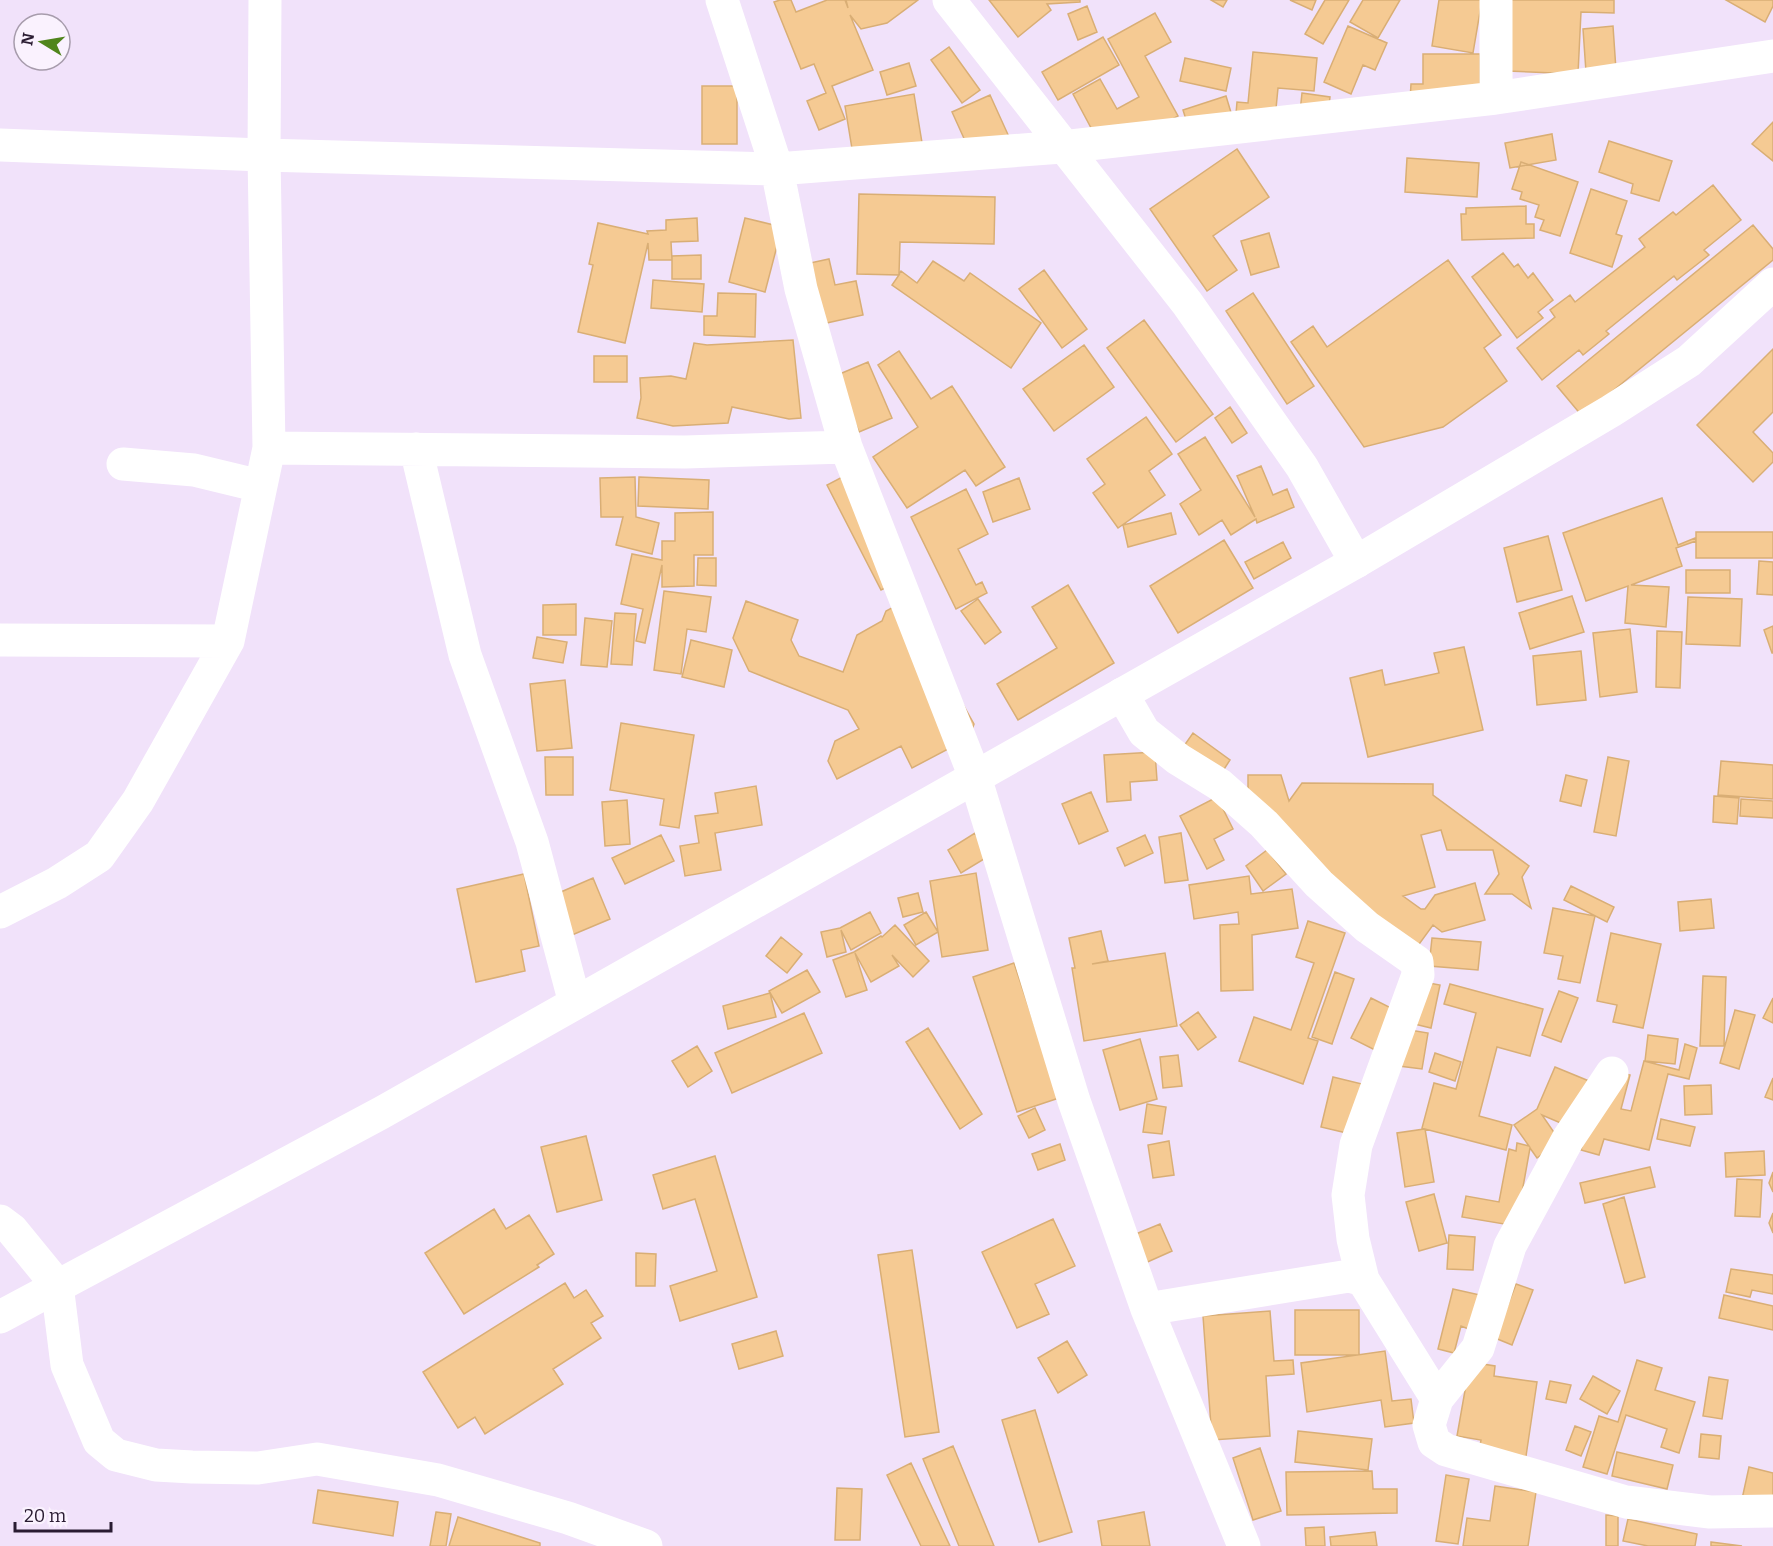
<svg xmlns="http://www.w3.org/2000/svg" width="1773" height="1546" font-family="Bitter,serif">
<rect width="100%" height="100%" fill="#f1e2fa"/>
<path fill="#f5ca93" stroke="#d9ae75" stroke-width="1.5" d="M780,0H791L796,12L827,0H845L848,8L846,0H918L887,23L861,29L850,15L873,70L832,86L845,119L819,130L807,101L826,93L814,64L801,69L774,2Z
M989,0H1080V2L1047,4L1051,10L1018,37Z
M1211,0H1227L1223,7Z
M1290,0H1316L1312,10Z
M1325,0H1349L1323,44L1305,34Z
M1363,0H1400L1378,38L1350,22Z
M1439,0H1482L1473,53L1432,46Z
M1511,0H1614V13L1581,12L1578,74L1508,71Z
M1726,0H1773V6L1765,22Z
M1087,6L1097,32L1078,40L1068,14Z
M1155,13L1171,42L1145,56L1178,116L1106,156L1073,94L1100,79L1117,109L1139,97L1108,39Z
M1348,26L1387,43L1375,70L1363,65L1351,94L1324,82Z
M1613,26L1616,70L1586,72L1583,29Z
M1103,37L1119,65L1058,100L1042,72Z
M949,47L980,90L962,103L931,60Z
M1253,52L1317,58L1314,91L1278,88L1274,129L1235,125L1237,102L1248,103Z
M1423,54H1480V101L1410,100L1411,84H1423Z
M1185,58L1231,68L1226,91L1180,81Z
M909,63L916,86L887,95L880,72Z
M702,86H737V144H702Z
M1302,93L1330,97L1328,114L1300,112Z
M914,94L925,161L856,173L845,106Z
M990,95L1015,150L977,167L952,112Z
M1226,96L1236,129L1193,142L1183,110Z
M1773,122V161L1752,144Z
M1552,134L1556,160L1510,168L1505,143Z
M1609,141L1672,161L1659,201L1631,193L1633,184L1599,172Z
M1237,149L1269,197L1213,236L1237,270L1207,291L1150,209Z
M1407,158L1479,163L1477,197L1405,192Z
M1521,162L1578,182L1560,236L1540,230L1544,220L1535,217L1539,205L1520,199L1522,192L1512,189Z
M1713,185L1741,220L1704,250L1709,255L1677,280L1674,276L1606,331L1609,334L1583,355L1579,350L1542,380L1517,348L1555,317L1550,310L1570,295L1575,302L1645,247L1639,239L1673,212L1676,215Z
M1591,189L1627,201L1616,234L1622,236L1612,267L1570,253Z
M859,194L995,197L994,244L900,242L899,274L901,271L917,283L933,261L964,281L970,273L1041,323L1011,368L892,285L899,275L857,274Z
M1526,206V224H1534V238L1462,240L1461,214H1466V208Z
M697,218L698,241L671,242L672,260H649L648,243L625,343L578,332L593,265L589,264L598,223L648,234L647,231L666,230V220Z
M745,218L782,227L765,292L729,282Z
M1753,225L1773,249V260L1582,416L1557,386Z
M1269,233L1279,267L1251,275L1241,241Z
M1503,253L1514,267L1518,264L1528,278L1533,273L1553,300L1538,312L1543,318L1517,338L1472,277Z
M701,255V279H672V256Z
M829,259L835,285L856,281L863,315L822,324L810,263Z
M1448,260L1501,335L1484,348L1507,381L1443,427L1364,447L1291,342L1313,326L1327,347Z
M1044,270L1087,329L1062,348L1019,289Z
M653,280L704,284L702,312L651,308Z
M718,293L756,294L755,337L704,335V316H717Z
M1253,293L1314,386L1287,404L1226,311Z
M1144,320L1213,414L1176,442L1107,348Z
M793,340L801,418L789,419L732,407L728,423L673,426L637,418L641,398L640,378L671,376L686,379L694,343L707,345Z
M1084,345L1114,387L1054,431L1023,389Z
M1773,349V412L1753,432L1773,453V462L1753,482L1697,425Z
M899,351L931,399L952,386L1005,467L976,486L965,470L907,508L873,457L918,427L878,365Z
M594,356H627V382H594Z
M868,362L892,418L859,432L835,376Z
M1230,407L1247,433L1232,443L1215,418Z
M1146,417L1172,454L1149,471L1165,495L1118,528L1093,493L1105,484L1087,459Z
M1205,437L1255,517L1237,476L1261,466L1273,495L1287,489L1294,507L1257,523L1256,519L1231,535L1222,520L1199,535L1180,504L1201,490L1178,454Z
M850,473L905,578L881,590L827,485Z
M635,477L636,517L659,523L652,554L616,545L623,517H601L600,478Z
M639,477L709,480L708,509L638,506Z
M1019,478L1030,509L993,522L983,492Z
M966,489L988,534L958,549L976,585L982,582L987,593L956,609L911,517Z
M1662,498L1678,545L1695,538L1696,541L1676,548L1682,566L1631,585L1669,587L1666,627L1625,623L1628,586L1586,601L1563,533Z
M713,512V555H694V586L662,587V565L645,643L636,641L643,609L621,604L632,554L662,560V541H675V513Z
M1171,513L1176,534L1128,547L1123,525Z
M1696,532H1773V558H1696Z
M1548,536L1562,590L1517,602L1504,548Z
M1224,540L1253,588L1178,633L1150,586Z
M1283,542L1291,558L1254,579L1245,562Z
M698,558H716V586L697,585Z
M1759,561L1773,562V595L1757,594Z
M1686,570H1730V593H1686Z
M1068,585L1114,663L1018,720L997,684L1057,648L1032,607Z
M664,591L711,597L706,632L687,629L681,674L654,670Z
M1572,596L1584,632L1530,649L1519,613Z
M1688,597L1742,599L1740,646L1686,644Z
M978,599L1001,632L985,644L961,611Z
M746,601L798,620L791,640L799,656L843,672L857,635L882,621L886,611L905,601L974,724L969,738L912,768L901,746L837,779L828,761L835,741L859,729L848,710L749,671L733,638Z
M576,604V635H543V605Z
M615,613L636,614L632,665L611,664Z
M585,618L612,621L607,667L581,665Z
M1773,626V653H1772L1764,630Z
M1630,629L1637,692L1600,697L1593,633Z
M1657,631L1682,632L1680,688L1656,687Z
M537,637L567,642L563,663L533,658Z
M691,640L732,650L724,687L682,677Z
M1464,647L1483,730L1368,757L1350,678L1382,670L1385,685L1439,673L1434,653Z
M1581,651L1586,700L1537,705L1533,656Z
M565,680L572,748L537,751L530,684Z
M621,723L694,735L679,828L660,825L664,799L610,790Z
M1193,733L1230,760L1217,780L1179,753Z
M1155,752L1157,780L1130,782L1131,800L1107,802L1104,755Z
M545,757H573V795H546Z
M1608,757L1629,761L1616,836L1594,832Z
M1721,761L1773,765V799L1718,795Z
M1248,775H1281L1289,801L1302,783L1433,784V795L1529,866L1522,877L1531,908L1512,894H1485L1499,874L1493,850H1447L1441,830L1421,835L1435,887L1403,896L1421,909H1425L1435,895L1475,883L1485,920L1442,932L1433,925L1417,947L1248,823Z
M1566,775L1587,780L1581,806L1560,801Z
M756,786L762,825L715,833L721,870L685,876L680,846L699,843L695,816L718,813L715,793Z
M1091,792L1108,831L1079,844L1062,804Z
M1714,796L1739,798L1737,824L1713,822Z
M1217,797L1233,829L1214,839L1224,860L1207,869L1180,816Z
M1741,799L1773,801V818L1740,816Z
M627,800L630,844L605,846L602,802Z
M975,833L989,856L961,873L948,850Z
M1181,833L1188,880L1165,883L1159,837Z
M661,835L674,861L625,884L612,858Z
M1145,835L1153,853L1125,866L1117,848Z
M1267,850L1286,874L1263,891L1246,866Z
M976,873L988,950L942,957L930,881Z
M524,874L539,946L521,950L525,971L476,982L457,889Z
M1249,876L1251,894L1292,889L1298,928L1252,935L1253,990L1221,991L1220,925L1239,924L1238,912L1194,919L1189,885Z
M593,878L610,919L572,935L554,895Z
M1571,886L1614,907L1607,922L1564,900Z
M918,893L923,912L903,917L898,898Z
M1711,899L1714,928L1680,931L1678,902Z
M1553,908L1595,916L1580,983L1558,979L1563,956L1544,953Z
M870,912L881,933L851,950L841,930L846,952L827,957L821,932L840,928Z
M926,912L938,932L916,945L904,925Z
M1308,921L1345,933L1308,1038L1318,1041L1303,1084L1239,1061L1254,1017L1291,1030L1314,963L1296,957Z
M895,925L929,961L913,977L892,955L899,966L871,982L855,953L867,990L846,997L833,960L854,952L881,936L882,937Z
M1101,931L1108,961L1092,964L1165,953L1177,1026L1084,1041L1072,968H1075L1069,938Z
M1611,933L1661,944L1643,1028L1613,1022L1617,1005L1597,1001Z
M781,937L802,954L787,973L766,956Z
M1432,938L1481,942L1478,970L1429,966Z
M1014,963L1059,1098L1017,1112L973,977Z
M807,970L820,992L782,1013L769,991Z
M1335,972L1354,979L1332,1044L1312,1037Z
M1703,976L1726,977L1724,1046H1700Z
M1418,981L1440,985L1431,1028L1410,1023Z
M1450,984L1543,1009L1530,1056L1497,1047L1479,1116L1512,1125L1506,1150L1425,1129L1434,1182L1405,1187L1397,1133L1424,1129L1422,1128L1434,1083L1456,1089L1476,1013L1444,1004Z
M1559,991L1578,998L1561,1042L1542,1035Z
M770,993L776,1017L728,1029L723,1006Z
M1371,998L1395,1010L1375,1050L1351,1038Z
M1773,998V1023L1763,1018Z
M1735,1010L1755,1015L1739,1069L1720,1063Z
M1198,1012L1216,1037L1198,1050L1180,1025Z
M804,1013L822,1053L732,1093L715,1053Z
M928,1028L982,1114L960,1129L906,1042Z
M1404,1029L1428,1033L1422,1069L1399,1066Z
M1648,1035L1678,1039L1675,1064L1645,1061Z
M1140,1039L1157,1099L1120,1110L1103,1050Z
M1685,1044L1697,1048L1689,1079L1668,1074L1649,1150L1604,1139L1599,1155L1581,1150L1602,1068L1630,1075L1621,1109L1631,1111L1644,1061L1679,1070Z
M697,1046L712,1071L688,1087L672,1061Z
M1435,1053L1461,1062L1455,1081L1429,1072Z
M1178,1055L1182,1086L1163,1088L1160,1057Z
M1555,1067L1589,1081L1570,1127L1542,1115L1560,1141L1537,1158L1530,1148L1516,1226L1462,1217L1466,1196L1499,1202L1509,1149L1516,1151L1517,1143L1529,1146L1514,1125L1537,1109Z
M1333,1077L1362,1084L1351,1134L1321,1127Z
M1773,1078V1100L1765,1097Z
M1711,1085L1712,1114L1685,1115L1684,1086Z
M1147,1104L1166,1107L1162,1134L1143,1132Z
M1035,1108L1045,1130L1029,1138L1018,1116Z
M1661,1119L1695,1127L1690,1146L1657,1139Z
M586,1136L602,1200L557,1212L541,1147Z
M1169,1141L1174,1175L1153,1178L1148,1145Z
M1060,1144L1065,1160L1038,1170L1032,1154Z
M1764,1151L1765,1175L1726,1177L1725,1153Z
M715,1156L757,1297L680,1321L670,1286L717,1271L695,1199L663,1209L653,1175Z
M1650,1167L1655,1187L1585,1203L1580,1183Z
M1773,1172V1192L1769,1183Z
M1737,1179L1762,1180L1760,1217L1735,1216Z
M1434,1194L1447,1243L1419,1251L1406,1202Z
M1624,1197L1645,1277L1625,1283L1603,1204Z
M494,1209L506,1229L529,1215L554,1254L537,1265L539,1267L464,1314L425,1253Z
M1773,1213V1233L1769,1223Z
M1053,1219L1075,1266L1035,1284L1049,1314L1017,1328L982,1252Z
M1160,1224L1172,1251L1143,1264L1131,1236Z
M1449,1235L1475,1237L1473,1270L1447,1269Z
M912,1250L939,1432L905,1437L878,1255Z
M636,1253L656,1254L655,1286H636Z
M1731,1269L1773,1275V1294L1752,1290L1750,1297L1726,1292Z
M565,1283L574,1298L586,1290L603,1316L591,1323L601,1338L553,1369L563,1384L485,1434L475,1417L458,1428L423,1372Z
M1516,1284L1533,1290L1512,1345L1495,1338Z
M1453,1289L1480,1295L1471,1330L1461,1326L1454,1353L1438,1349Z
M1724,1295L1773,1306V1330L1719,1318Z
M1295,1310H1359V1355H1295Z
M1270,1311L1274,1361L1293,1360L1294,1374L1266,1376L1270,1436L1212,1440L1203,1316Z
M776,1331L783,1356L739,1369L732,1344Z
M1067,1341L1087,1375L1058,1393L1038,1358Z
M1385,1351L1392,1401L1411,1399L1414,1423L1385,1427L1381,1400L1307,1412L1301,1363Z
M1637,1360L1662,1368L1655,1390L1695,1402L1679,1453L1661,1447L1667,1429L1626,1415L1607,1474L1583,1467L1599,1416L1618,1422Z
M1470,1362L1495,1366L1494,1376L1537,1382L1525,1463L1478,1456L1481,1440L1457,1436Z
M1593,1376L1620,1391L1607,1414L1580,1399Z
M1709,1377L1728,1380L1722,1419L1703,1416Z
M1550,1381L1571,1385L1566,1403L1546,1399Z
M1035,1410L1072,1532L1039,1542L1002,1420Z
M1575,1426L1591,1432L1581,1456L1566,1450Z
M1298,1431L1372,1439L1368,1470L1295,1462Z
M1701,1434L1721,1436L1719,1459L1699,1457Z
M953,1446L994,1546H959L923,1459Z
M1260,1448L1281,1511L1253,1520L1233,1458Z
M1617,1452L1673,1465L1667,1489L1612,1476Z
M911,1463L950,1546H921L887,1475Z
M1749,1467L1773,1473V1503L1742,1499Z
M1372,1471L1373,1489H1397V1513L1287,1515L1286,1472Z
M1446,1475L1469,1479L1458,1544L1436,1541Z
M1495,1486L1536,1492L1528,1546H1463L1467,1518L1490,1521Z
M837,1488L862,1489L860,1540H835Z
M318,1490L398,1502L393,1536L313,1523Z
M436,1512L451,1514L446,1546H430Z
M1144,1512L1150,1546H1102L1098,1521Z
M1606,1515L1618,1516V1546H1606Z
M458,1517L540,1543V1546H449Z
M1628,1519L1697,1534L1695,1546H1648L1623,1541Z
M1324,1527L1325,1546H1306L1305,1528Z
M1375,1532L1377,1546H1331L1330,1537Z
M1711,1542L1742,1546H1711Z"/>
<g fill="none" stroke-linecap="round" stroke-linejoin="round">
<path stroke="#fff" stroke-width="33" d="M722,0L777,169L801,289L846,447L975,777L1074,1101L1147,1309L1244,1546
M949,0L1187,303L1302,467L1356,562
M1496,98V0
M0,145L264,155L777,169L1062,147L1496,98L1773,56
M269,448L685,452L846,447
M416,449L465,655L532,842L575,1003
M123,464L194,470L260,486
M0,640L228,641
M1122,694L1144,732L1178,759L1220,785L1264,824L1319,884L1367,927L1417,962L1418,975L1356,1145L1348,1195L1353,1239L1363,1280
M0,912L57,883L99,856L138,801L228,641L269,448L264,155L265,0
M1612,1073L1568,1139L1510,1246L1478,1348L1437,1399L1429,1425L1434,1442L1446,1450L1626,1502L1710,1512L1773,1511
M0,1221L12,1230L57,1285L67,1365L99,1441L116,1455L156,1465L192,1467L258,1468L317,1459L438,1480L568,1518L646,1546
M1147,1309L1349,1276L1363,1280L1437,1399"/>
<path stroke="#fff" stroke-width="33" d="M0,1317L381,1113L1356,562L1611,411L1689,361L1773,284"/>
</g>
<g transform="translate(42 42) rotate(281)"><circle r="28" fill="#faf2fe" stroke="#a79cac" stroke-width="1.5"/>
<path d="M0-4.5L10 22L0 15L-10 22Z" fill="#50851c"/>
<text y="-9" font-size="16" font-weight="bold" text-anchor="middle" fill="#2a1c32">N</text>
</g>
<path d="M15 1522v9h96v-9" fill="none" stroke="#2a1c32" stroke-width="3"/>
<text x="24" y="1522" font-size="18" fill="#2a1c32" stroke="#faf2fe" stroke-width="4.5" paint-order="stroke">20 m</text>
</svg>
